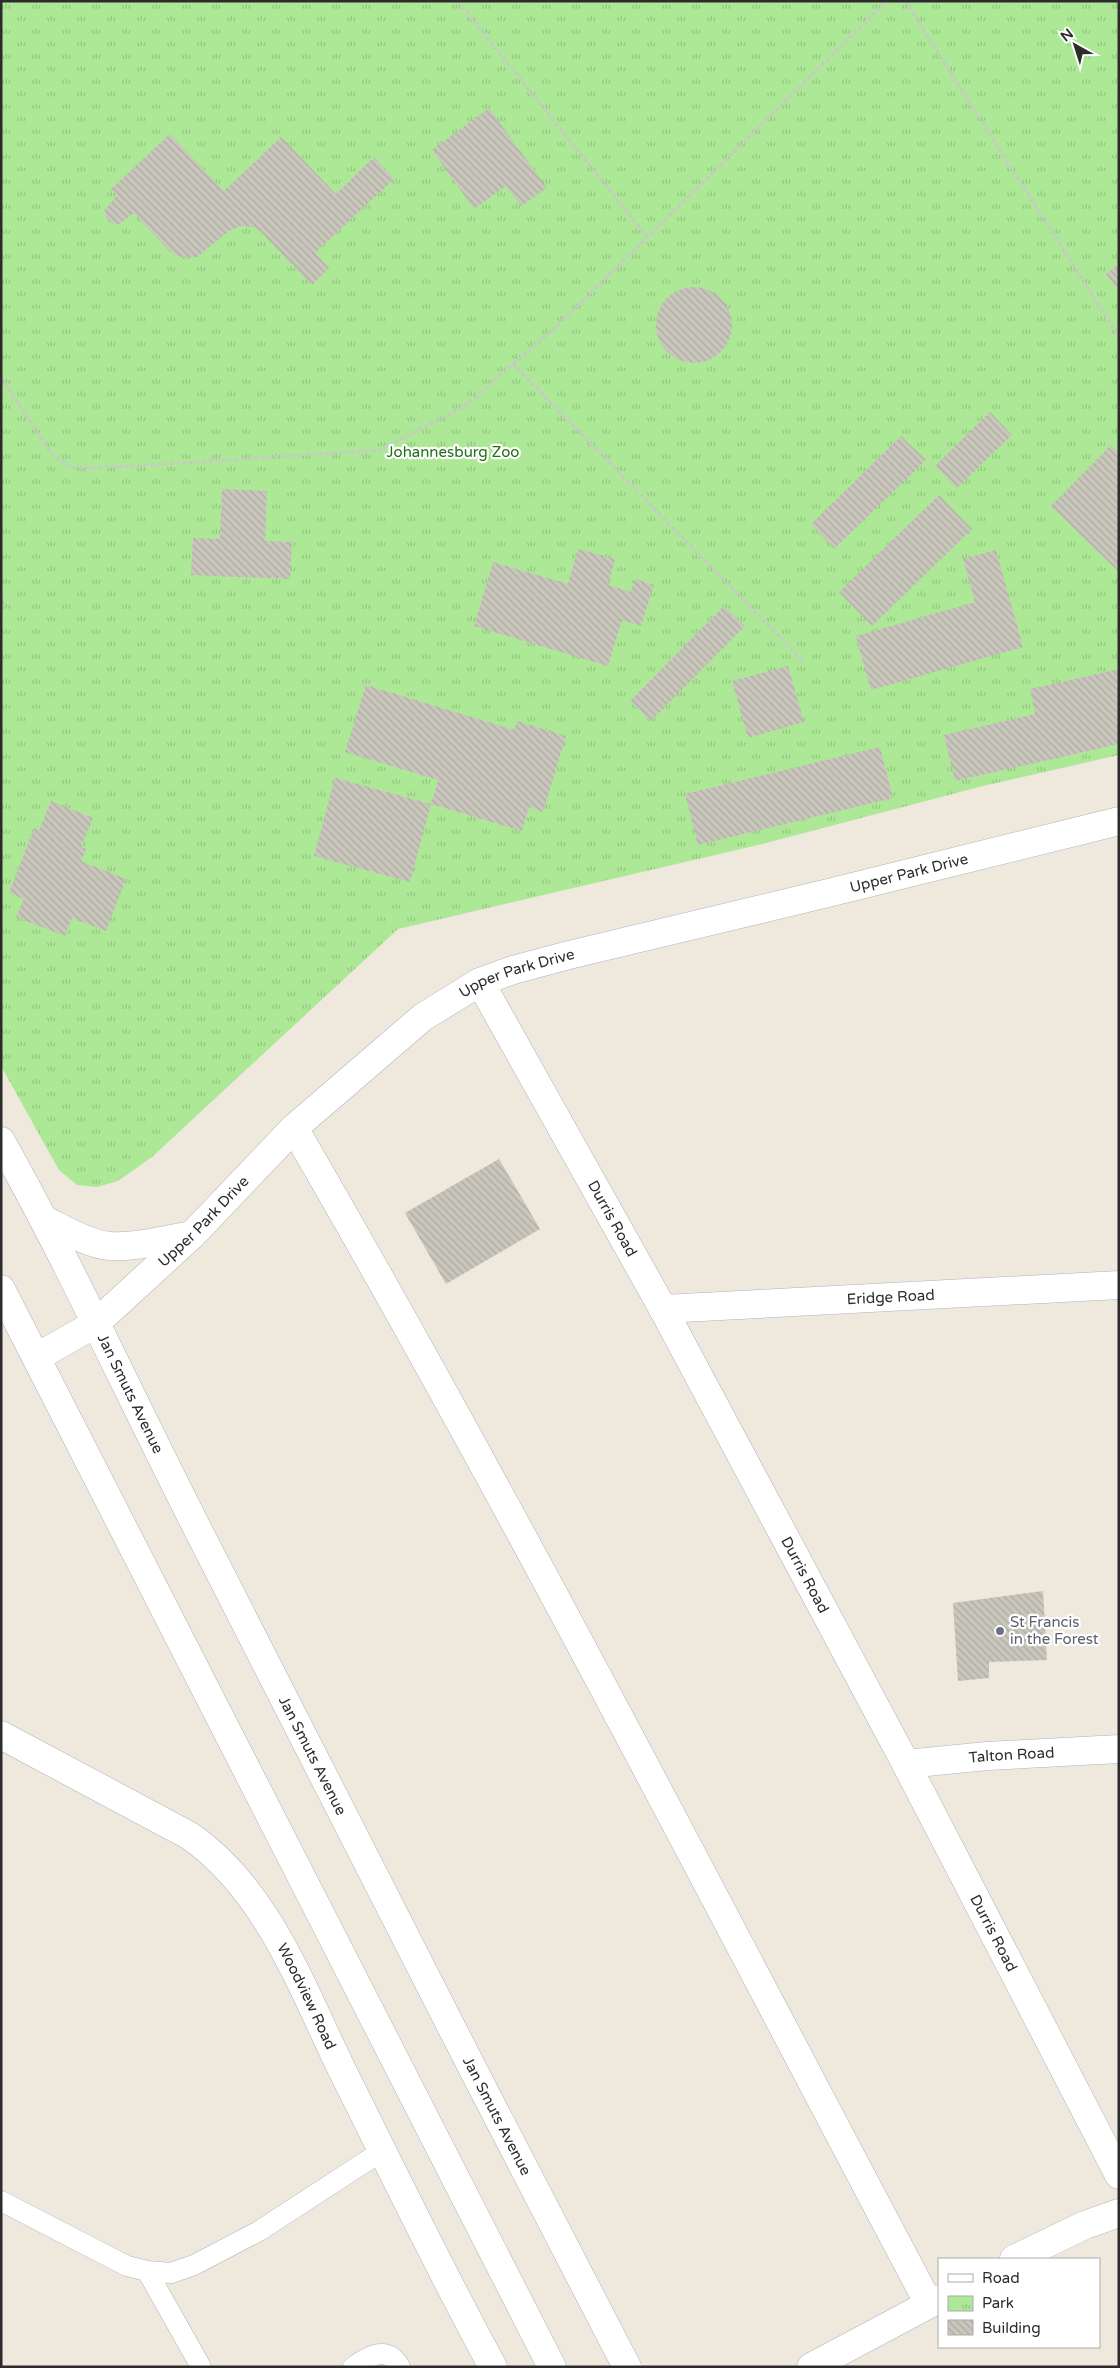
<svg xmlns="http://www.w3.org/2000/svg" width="1120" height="2368" font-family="'Varela Round',sans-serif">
<defs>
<pattern id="park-tufts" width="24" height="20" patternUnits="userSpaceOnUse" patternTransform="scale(1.25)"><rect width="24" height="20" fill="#ace896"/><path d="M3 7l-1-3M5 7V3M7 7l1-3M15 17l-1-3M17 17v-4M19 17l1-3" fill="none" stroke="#94c781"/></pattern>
<pattern id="building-back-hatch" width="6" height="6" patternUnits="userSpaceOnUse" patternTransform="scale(1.25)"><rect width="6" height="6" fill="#c9c6bc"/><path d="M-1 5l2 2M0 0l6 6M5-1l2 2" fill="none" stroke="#adaaa2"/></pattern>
</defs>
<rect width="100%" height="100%" fill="#eee8dd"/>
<path fill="url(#park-tufts)" d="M1,1H1119V755L983,786L758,845L398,929L152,1157L118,1181L97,1187L77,1185L59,1170L1,1066Z"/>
<path fill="url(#building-back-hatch)" d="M489,108L547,188L521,206L506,186L474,209L432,150Z
M170,134L224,191L281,137L336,194L374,157L394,179L315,253L329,268L312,285L261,232L253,227L241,226L229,231L197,257L183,258L169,251L134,213L119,224L111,223L106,217L105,210L117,195L111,189Z
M1119,264V291L1106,274Z
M656 325a38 38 0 1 1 76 0a38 38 0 1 1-76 0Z
M990,412L1012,435L957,488L935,466Z
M901,436L926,460L834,549L811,524Z
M1111,445L1119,453V572L1051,506Z
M222,489L267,491L265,541L292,542L290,579L191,575L193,538L220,539Z
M939,495L972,529L872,626L839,592Z
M578,549L615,559L608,585L631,592L635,579L654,585L641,626L622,620L608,666L474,626L493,562L568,584Z
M996,550L1023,647L871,690L856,636L975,602L963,559Z
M2,594L4,602L1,620V595Z
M724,606L745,626L651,721L630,701Z
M788,666L804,722L748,738L732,681Z
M1119,669V744L955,781L944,735L1035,714L1030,689Z
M366,685L514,730L517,721L566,736L543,812L529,807L522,831L431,804L410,882L314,856L335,778L431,804L438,780L345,752Z
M880,747L893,798L698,845L685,794Z
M51,801L93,818L81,847L86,849L81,861L126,879L106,931L72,918L65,936L16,917L24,899L9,893L34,828L39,831Z
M499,1159L540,1229L446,1284L405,1213Z
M1043,1591L1047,1660L989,1662V1678L958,1681L953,1603Z"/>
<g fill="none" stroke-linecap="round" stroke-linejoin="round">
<defs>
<path id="lane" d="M1,2201L127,2266L147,2271L171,2273L194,2265L259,2231L382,2151
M147,2271L201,2367
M353,2367C370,2355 388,2345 400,2367"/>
<g id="street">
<path id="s1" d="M480,982L663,1309L906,1764L1119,2175"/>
<path d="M294,1128C518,1514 720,1910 929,2304"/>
<path id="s2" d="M663,1309L1119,1285"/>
<path id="s3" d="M1,1735L190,1836C270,1892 304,1994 346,2078C394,2174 441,2272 493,2367"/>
<path id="s4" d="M906,1764L987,1756L1119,1749"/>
<path d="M1014,2259L1085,2225L1119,2213"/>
<path d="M811,2367L939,2299"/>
</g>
<g id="secondary">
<path id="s5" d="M1,1141C71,1266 130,1396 195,1524C338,1806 481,2087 627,2367"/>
<path d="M45,1220C65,1230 88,1244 110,1246C137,1248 166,1239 192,1235"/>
<path d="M1,1289L552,2367"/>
<path id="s6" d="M37,1357L95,1324L192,1235L294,1128L423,1017L480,982L513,970L569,955L824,894L1119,821"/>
</g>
</defs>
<use href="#lane" stroke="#b1b2c0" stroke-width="21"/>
<use href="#street" stroke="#b1b2c0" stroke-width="29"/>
<use href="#secondary" stroke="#b1b2c0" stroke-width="29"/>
<path stroke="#c8c8c8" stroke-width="3" stroke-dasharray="4 2.5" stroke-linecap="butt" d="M458,1L647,237
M905,1L1119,337
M513,364L804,662
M1,377L53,456L75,468L136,466L379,450L465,406L557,326L887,1"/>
<use href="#lane" stroke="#fff" stroke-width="20"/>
<use href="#street" stroke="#fff" stroke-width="28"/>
<use href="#secondary" stroke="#fff" stroke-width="28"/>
</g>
<circle fill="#6b7280" stroke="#fff" stroke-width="2" cx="1000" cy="1631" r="5"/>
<g text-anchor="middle" stroke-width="4.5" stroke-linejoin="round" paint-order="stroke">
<g font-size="15" fill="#226e16" stroke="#fff">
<text x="453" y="457">Johannesburg Zoo</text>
</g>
<g font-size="15" fill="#2c2c2c" stroke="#fff">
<text dy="5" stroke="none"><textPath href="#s6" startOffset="1026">Upper Park Drive</textPath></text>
<text dy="5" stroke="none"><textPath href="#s6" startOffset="621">Upper Park Drive</textPath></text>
<text dy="5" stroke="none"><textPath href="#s1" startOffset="271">Durris Road</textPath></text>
<text dy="5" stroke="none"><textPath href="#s6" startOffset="216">Upper Park Drive</textPath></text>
<text dy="5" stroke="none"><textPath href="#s2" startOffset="228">Eridge Road</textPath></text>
<text dy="5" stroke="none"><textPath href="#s5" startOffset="284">Jan Smuts Avenue</textPath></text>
<text dy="5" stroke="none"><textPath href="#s1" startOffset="676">Durris Road</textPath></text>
<text dy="5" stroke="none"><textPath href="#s5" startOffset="689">Jan Smuts Avenue</textPath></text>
<text dy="5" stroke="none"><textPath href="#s4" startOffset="106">Talton Road</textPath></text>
<text dy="5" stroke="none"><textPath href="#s1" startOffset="1081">Durris Road</textPath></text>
<text dy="5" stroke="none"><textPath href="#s3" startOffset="415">Woodview Road</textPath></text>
<text dy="5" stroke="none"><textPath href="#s5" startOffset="1094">Jan Smuts Avenue</textPath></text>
</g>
<g font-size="15" fill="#5b616d" stroke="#fff" text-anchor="start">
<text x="1010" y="1627">St Francis<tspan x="1010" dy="17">in the Forest</tspan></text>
</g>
</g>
<rect width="1120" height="2368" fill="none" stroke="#2c2c2c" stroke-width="5"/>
<rect x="938" y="2258" width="162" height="90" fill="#ffffff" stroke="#ababab"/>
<rect x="948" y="2274" width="25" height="8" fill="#ffffff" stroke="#ababab"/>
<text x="982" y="2283" font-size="15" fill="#2c2c2c">Road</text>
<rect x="948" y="2296" width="25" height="15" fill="url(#park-tufts)" stroke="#ababab"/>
<text x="982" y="2308" font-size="15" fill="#2c2c2c">Park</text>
<rect x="948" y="2320" width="25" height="15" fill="url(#building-back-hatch)" stroke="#ababab"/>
<text x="982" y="2333" font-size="15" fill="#2c2c2c">Building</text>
<g transform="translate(1075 45) rotate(321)" stroke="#ffffff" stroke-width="4" paint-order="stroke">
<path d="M0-4L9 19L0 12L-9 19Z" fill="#2c2c2c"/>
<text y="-8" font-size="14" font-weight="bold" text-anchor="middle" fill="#2c2c2c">N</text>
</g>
</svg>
